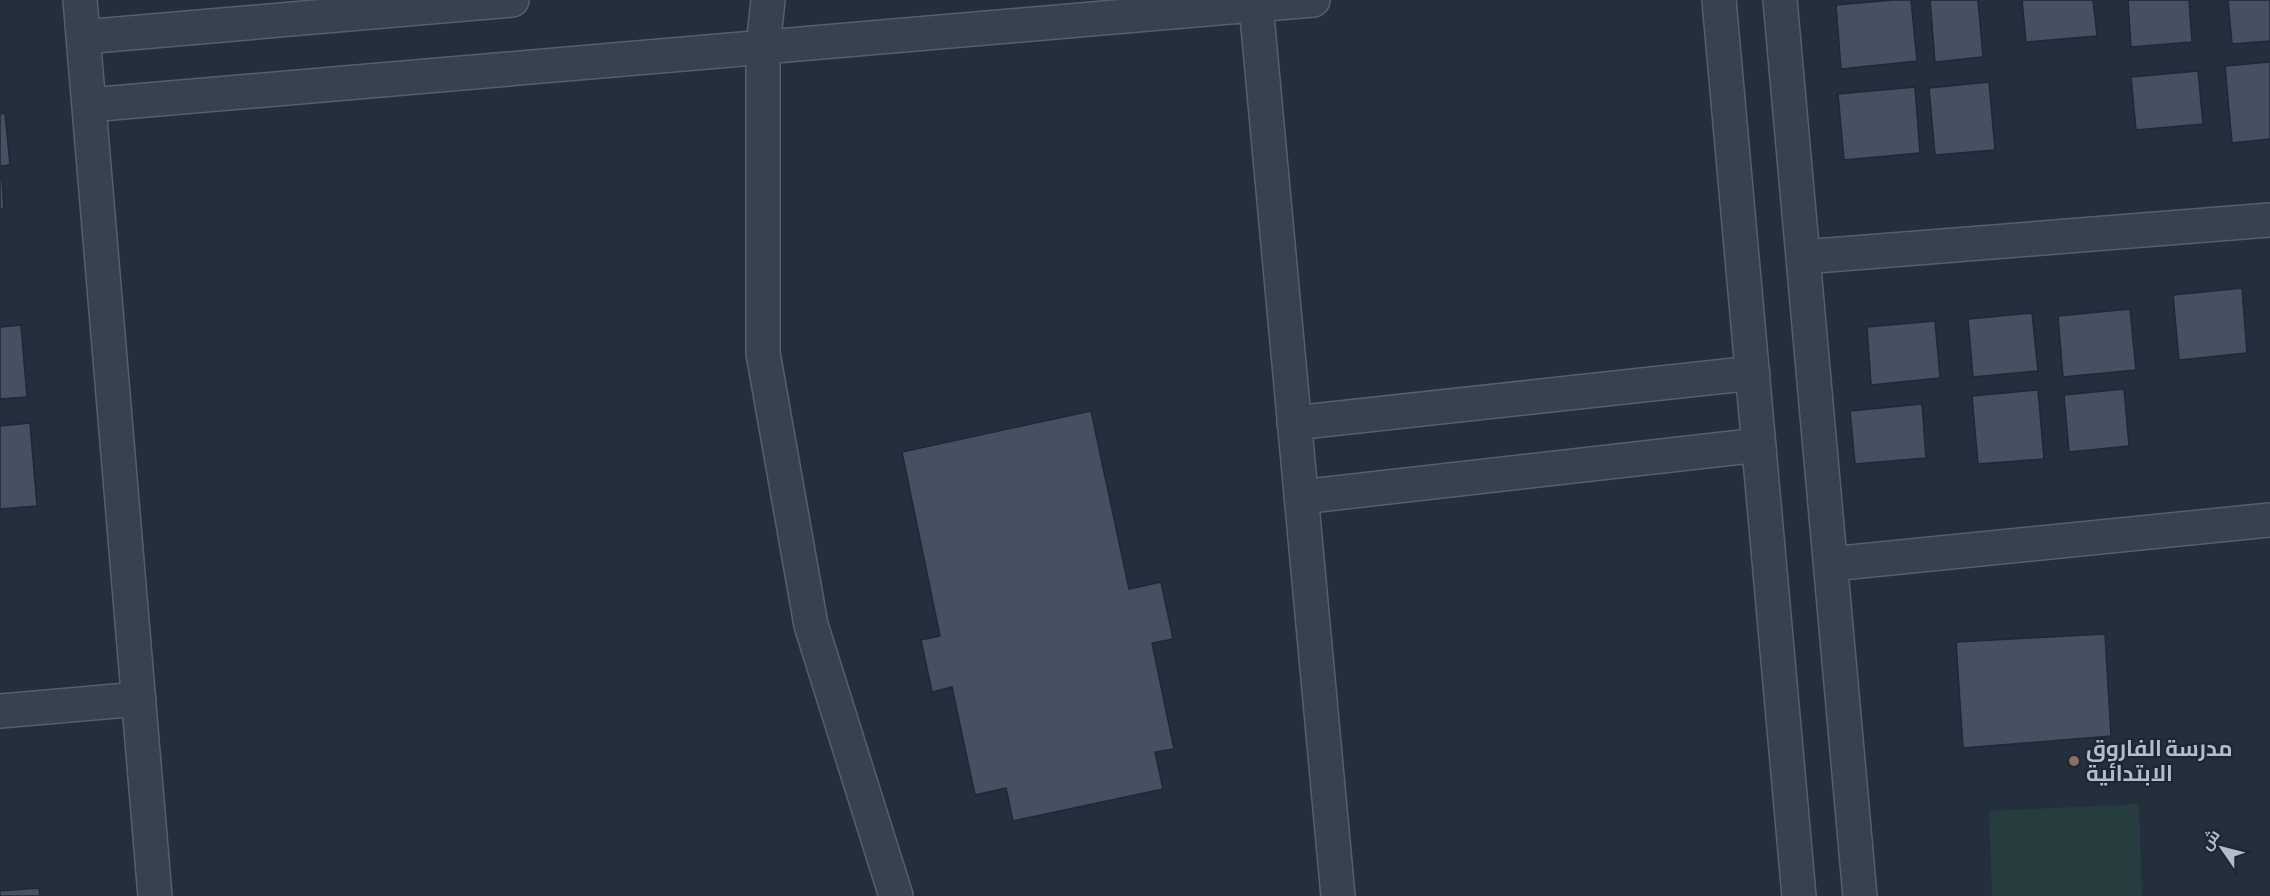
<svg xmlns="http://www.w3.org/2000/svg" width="2270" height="896" font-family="'Alegreya Sans',Cairo,sans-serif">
<rect width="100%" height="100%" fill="#242f3e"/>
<path fill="#263c3f" d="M2139,804L2142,896H1992L1989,811Z"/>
<path fill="#455162" stroke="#1f2835" stroke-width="1.5" d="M1893,0H1911L1917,61L1841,69L1836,5Z
M1930,0H1978L1983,57L1935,62Z
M2022,0H2093L2097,36L2026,42Z
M2128,0H2189L2192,42L2131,47Z
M2228,0H2270V41L2232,44Z
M2270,62V139L2232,143L2225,66Z
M2198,71L2203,124L2136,130L2131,77Z
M1989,82L1995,150L1935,155L1929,88Z
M1915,87L1920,153L1844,160L1838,94Z
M5,113L10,165L0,166V114Z
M0,179H2L4,209H0Z
M2242,288L2247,353L2179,360L2173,295Z
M2130,309L2136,370L2063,377L2058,316Z
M2032,313L2038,371L1973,377L1968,319Z
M1935,321L1940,378L1871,385L1867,327Z
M21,325L27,397L0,399V327Z
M2124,389L2129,446L2069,452L2064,395Z
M2038,390L2044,459L1978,464L1972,396Z
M1922,404L1926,458L1855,464L1850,411Z
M1091,411L1129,589L1161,582L1173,639L1152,643L1174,749L1155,752L1163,789L1013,821L1006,788L975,795L952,687L932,692L921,640L940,636L902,452Z
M30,423L37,506L0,509V426Z
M2105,634L2111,736L1963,748L1956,642Z
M39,888L40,896H0V891Z"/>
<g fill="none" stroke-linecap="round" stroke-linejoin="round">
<defs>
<path id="minor" d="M80,0L155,896
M768,0L763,47V353L811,625L896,896
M1719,0L1799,896
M1780,0L1860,896
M1256,5L1338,896
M83,37L512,0
M89,105L1313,0
M1803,257L2270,220
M1294,423L1753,373
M1301,497L1759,445
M1831,564L2270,520
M0,711L139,699"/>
</defs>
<use href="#minor" stroke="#565f6c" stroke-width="36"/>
<use href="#minor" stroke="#38414e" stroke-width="33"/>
</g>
<circle fill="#8d6e63" stroke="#1d2633" stroke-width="2" cx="2074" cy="761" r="6"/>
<g text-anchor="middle" stroke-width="4.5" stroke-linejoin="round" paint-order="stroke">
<g font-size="22" font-weight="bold" fill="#b4bcc9" stroke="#1d2633" text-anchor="start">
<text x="2086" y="756">مدرسة الفاروق<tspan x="2086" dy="25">الابتدائية</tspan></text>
</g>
</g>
<g transform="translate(2222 848) rotate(305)" stroke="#1d2633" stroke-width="4.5" paint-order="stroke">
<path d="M0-4.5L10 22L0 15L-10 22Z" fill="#b4bcc9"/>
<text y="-9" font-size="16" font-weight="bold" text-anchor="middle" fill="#b4bcc9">ش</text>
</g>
</svg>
